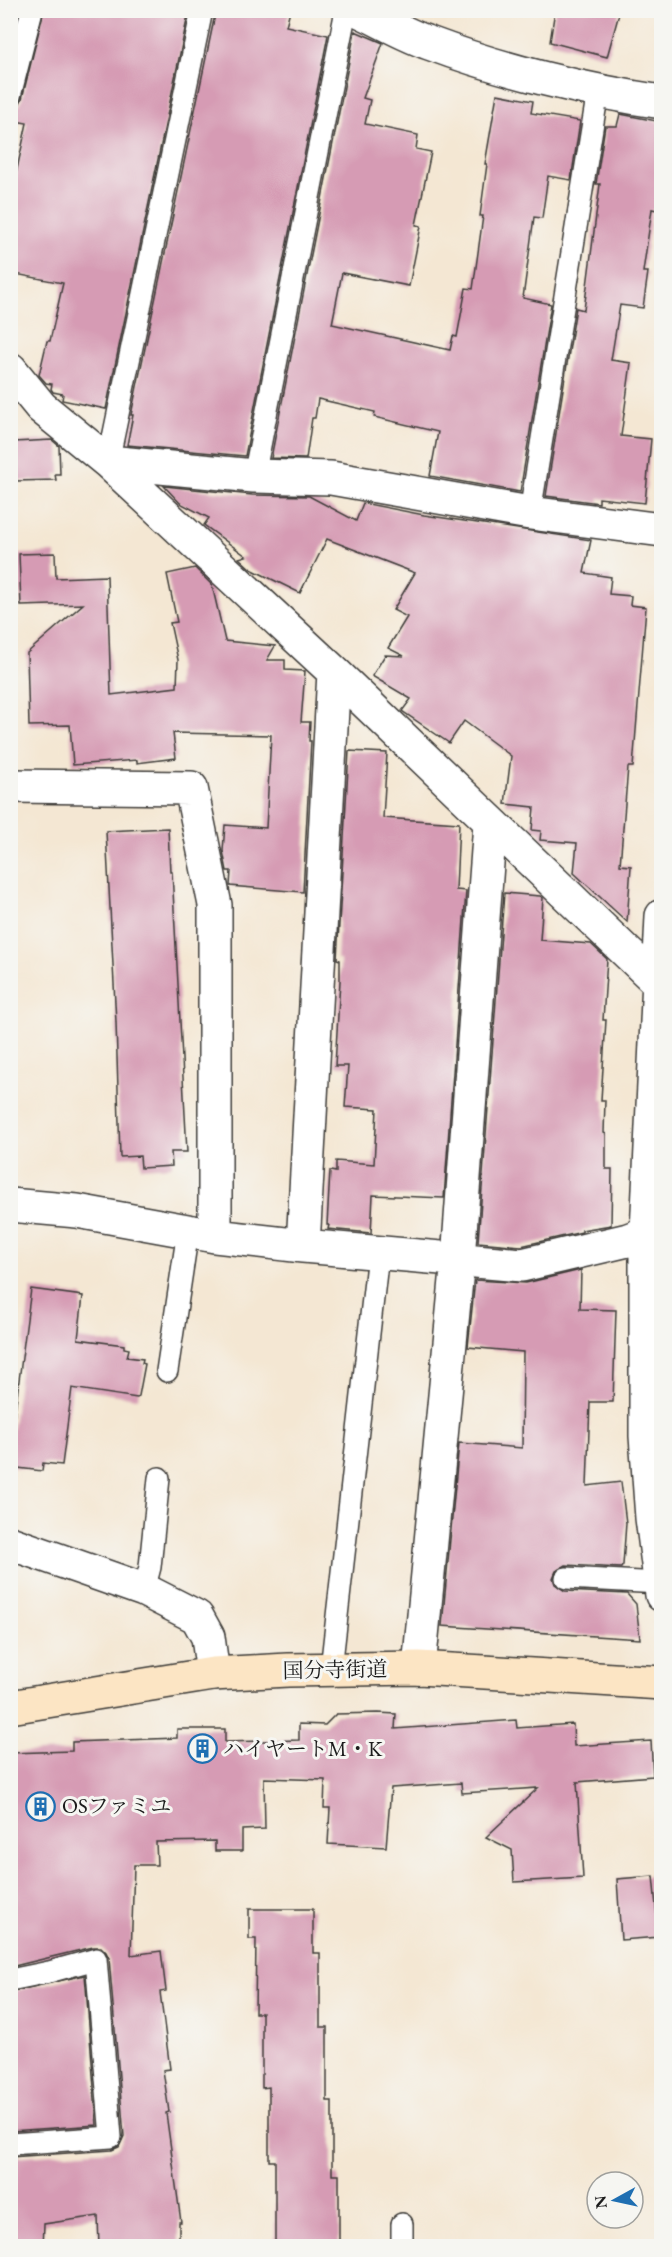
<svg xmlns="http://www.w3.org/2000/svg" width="672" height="2257" font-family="'EB Garamond','Noto Serif JP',serif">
<rect width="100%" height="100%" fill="#f6f6f2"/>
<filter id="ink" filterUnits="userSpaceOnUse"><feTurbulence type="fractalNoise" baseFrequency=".0167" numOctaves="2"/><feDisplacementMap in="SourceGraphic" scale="12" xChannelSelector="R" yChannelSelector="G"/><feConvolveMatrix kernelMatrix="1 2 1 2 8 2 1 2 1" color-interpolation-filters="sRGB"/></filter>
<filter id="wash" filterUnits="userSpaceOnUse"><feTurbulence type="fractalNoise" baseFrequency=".008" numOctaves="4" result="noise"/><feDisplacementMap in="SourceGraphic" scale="24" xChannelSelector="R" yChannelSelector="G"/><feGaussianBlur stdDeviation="1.35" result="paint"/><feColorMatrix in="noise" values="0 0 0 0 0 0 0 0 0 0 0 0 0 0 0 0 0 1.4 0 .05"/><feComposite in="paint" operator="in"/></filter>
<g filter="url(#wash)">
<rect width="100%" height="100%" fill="#f4e7d3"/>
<g id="blocks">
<path fill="#d69bb4" d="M10,10H19L10,43Z
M44,10H168L188,15L106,409L62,400L63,394L53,392L51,389L52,384L46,383L39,375L47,341H50L63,283L10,273V211L17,184L14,183L27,123L10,120V108L19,105L22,99Z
M216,10H290L286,26L328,35L245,456L127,445L133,415H131Z
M555,10H620L607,57L550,42Z
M355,31L383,43L363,98L370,100L365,124L418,135L416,149L431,152L416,225L421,226L409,286L342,273L332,324L450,350L453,336L457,337L466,288L473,289L483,216H480L487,164H485L497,94L533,101L531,113L580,121L571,180L548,176L542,218L534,217L523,298L551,304L520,492L430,476L438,432L374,417L375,412L318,399L315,418H312L306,459L271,458Z
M620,114L662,122V182L657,210L652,209L643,272H648L643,308L620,305L611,360L631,363L621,436L651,439L645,503L599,498V503L546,496L576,308L584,310L600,184H596L605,126H617Z
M52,440L59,446L60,474H55L56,480L15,481L14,442Z
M164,486L252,495L309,496L356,521L363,503L424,515L591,540L584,573L611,577L609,594L631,596L630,605L646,607L633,767H628L620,865L631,866L627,922L574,873L577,843L540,840L541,831L532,830L534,807L505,804L511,756L464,721L449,743L402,711L411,699L372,676L385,655L404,656L388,648L407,617L393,610L415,573L327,539L300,593L251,569L239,558L246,556L204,525L209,518L180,503Z
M55,553L56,578L107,576L111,695L177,687L178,660L170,623L177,622L167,574L195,568L212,585L225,641L275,646L267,660H285V670L305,671L301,722H310L309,741H311L303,892L230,886L231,871H227L223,851L225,825L266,828L271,735L173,733L176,758L137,763V760L73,765L70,725L29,726L27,653L83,604L21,606L19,554Z
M349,751L387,753L383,818L459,823L456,890L466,891L444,1198L373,1195L371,1233L328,1229L329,1225H327L330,1171L336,1172V1161L374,1164L377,1109L345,1107L348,1066H335L340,981V960L337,959Z
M168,828L170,872H172L187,1152H171L172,1166L141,1168L140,1156L120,1157L116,1022L106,831Z
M504,893L540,896L543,898L540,940L591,944L607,959L603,1020H606L601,1100H605L604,1133L606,1134V1169H612L611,1225L582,1230V1232L521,1246L478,1242Z
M581,1270L580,1309L616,1310L613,1402H590L587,1486L621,1482L626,1523L623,1565L621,1568L566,1565L556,1571L553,1578L555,1584L565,1591L627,1594L636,1604L640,1639L442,1626L459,1443L522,1448L523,1352L468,1347L475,1280L526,1283Z
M31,1289L83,1296L78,1339L124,1345V1348L129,1349L127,1357L143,1359L142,1363L145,1364L139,1396L137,1398L72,1388L62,1465L43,1463L42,1471L10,1467V1449Z
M378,1713L396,1714L395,1729L516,1720L517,1728L573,1724L574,1746L651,1741L653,1776L577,1782L583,1878L514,1882L512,1850L486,1837L538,1788L462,1793L461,1783L391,1788L386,1847L328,1844L330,1808H324L325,1780L264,1778L265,1829L242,1830V1851H215V1841L156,1842L157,1865H134L131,1955L161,1951L166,1991L160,1992L170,2069L163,2070L169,2112L166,2113L181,2222H179V2247H99L98,2216L44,2224L43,2247H10V2157L112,2150L119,2147L124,2136L109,1958L106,1952L101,1947H93L10,1967V1753L72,1751V1742L177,1738V1729H225V1742L299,1740V1724L325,1725L336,1714Z
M653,1876L659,1937L621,1940L617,1879Z
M249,1909H313V1953H320V2027H327V2101H332V2175H339V2247H275V2161H269V2087L262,2088V2013H255L256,1939H249Z
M85,1975L97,2125L10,2131V1992Z"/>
</g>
</g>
<g filter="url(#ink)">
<use href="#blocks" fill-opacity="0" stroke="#3c3a37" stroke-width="1.5"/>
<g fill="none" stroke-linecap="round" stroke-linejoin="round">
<defs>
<path id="lane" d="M10,96L32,10
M108,462L202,10
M254,476L346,10
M530,513L598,91
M167,1371L188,1231
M566,1578L660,1583
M144,1590L150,1567L159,1478
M331,1669L378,1254
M10,1980L49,1972L96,1959L111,2137L10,2144
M402,2246V2224"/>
<path id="street" d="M358,10C382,21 405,35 429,43C501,70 586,91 662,102
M10,369L41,407L108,462L334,672L662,986
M108,462L254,476L331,478L530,513L662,530
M10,786L191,788L215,905V1236
M662,916L646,1253V1436L652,1518L662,1595
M10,1205L77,1211L215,1236L303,1246L522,1265L628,1240L662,1227
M303,1246L334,672
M10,1543L144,1590L197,1617L208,1637L213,1674
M419,1668L458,1259L490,823"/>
<path id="secondary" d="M10,1707L213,1674L288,1670L419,1668L662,1683"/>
</defs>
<use href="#lane" stroke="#3c3a37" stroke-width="24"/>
<use href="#street" stroke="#3c3a37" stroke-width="36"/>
<use href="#secondary" stroke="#3c3a37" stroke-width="36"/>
<use href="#lane" stroke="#fff" stroke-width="21"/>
<use href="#street" stroke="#fff" stroke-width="33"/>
<use href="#secondary" stroke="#fce5c4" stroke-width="33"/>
</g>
</g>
<defs>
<symbol id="building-ring" viewBox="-11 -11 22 22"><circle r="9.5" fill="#f6f6f2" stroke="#1f6fb2" stroke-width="1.5"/><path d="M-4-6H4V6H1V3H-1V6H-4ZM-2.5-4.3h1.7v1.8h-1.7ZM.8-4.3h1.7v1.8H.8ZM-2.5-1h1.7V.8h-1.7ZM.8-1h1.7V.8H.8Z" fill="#1f6fb2"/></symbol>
</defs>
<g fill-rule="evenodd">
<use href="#building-ring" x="186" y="1732" width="33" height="33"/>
<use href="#building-ring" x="24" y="1790" width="33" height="33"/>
</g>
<g text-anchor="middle" stroke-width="6" stroke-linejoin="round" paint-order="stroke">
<g font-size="21" fill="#1c1c1c" stroke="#f6f6f2">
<text transform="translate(335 1670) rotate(-1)" y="7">国分寺街道</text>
</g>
<g font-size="21" fill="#1c1c1c" stroke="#f6f6f2" text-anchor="start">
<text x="223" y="1756">ハイヤートM・K</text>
<text x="62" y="1813">OSファミユ</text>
</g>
</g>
<rect width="672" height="2257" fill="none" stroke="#f6f6f2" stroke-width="36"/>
<g transform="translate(615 2200) rotate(262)"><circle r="28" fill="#f6f6f2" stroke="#9f9f9c" stroke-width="1.5"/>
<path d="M0-4.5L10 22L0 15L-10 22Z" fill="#1f6fb2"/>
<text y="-9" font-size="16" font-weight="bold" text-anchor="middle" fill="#1c1c1c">N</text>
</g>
</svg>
